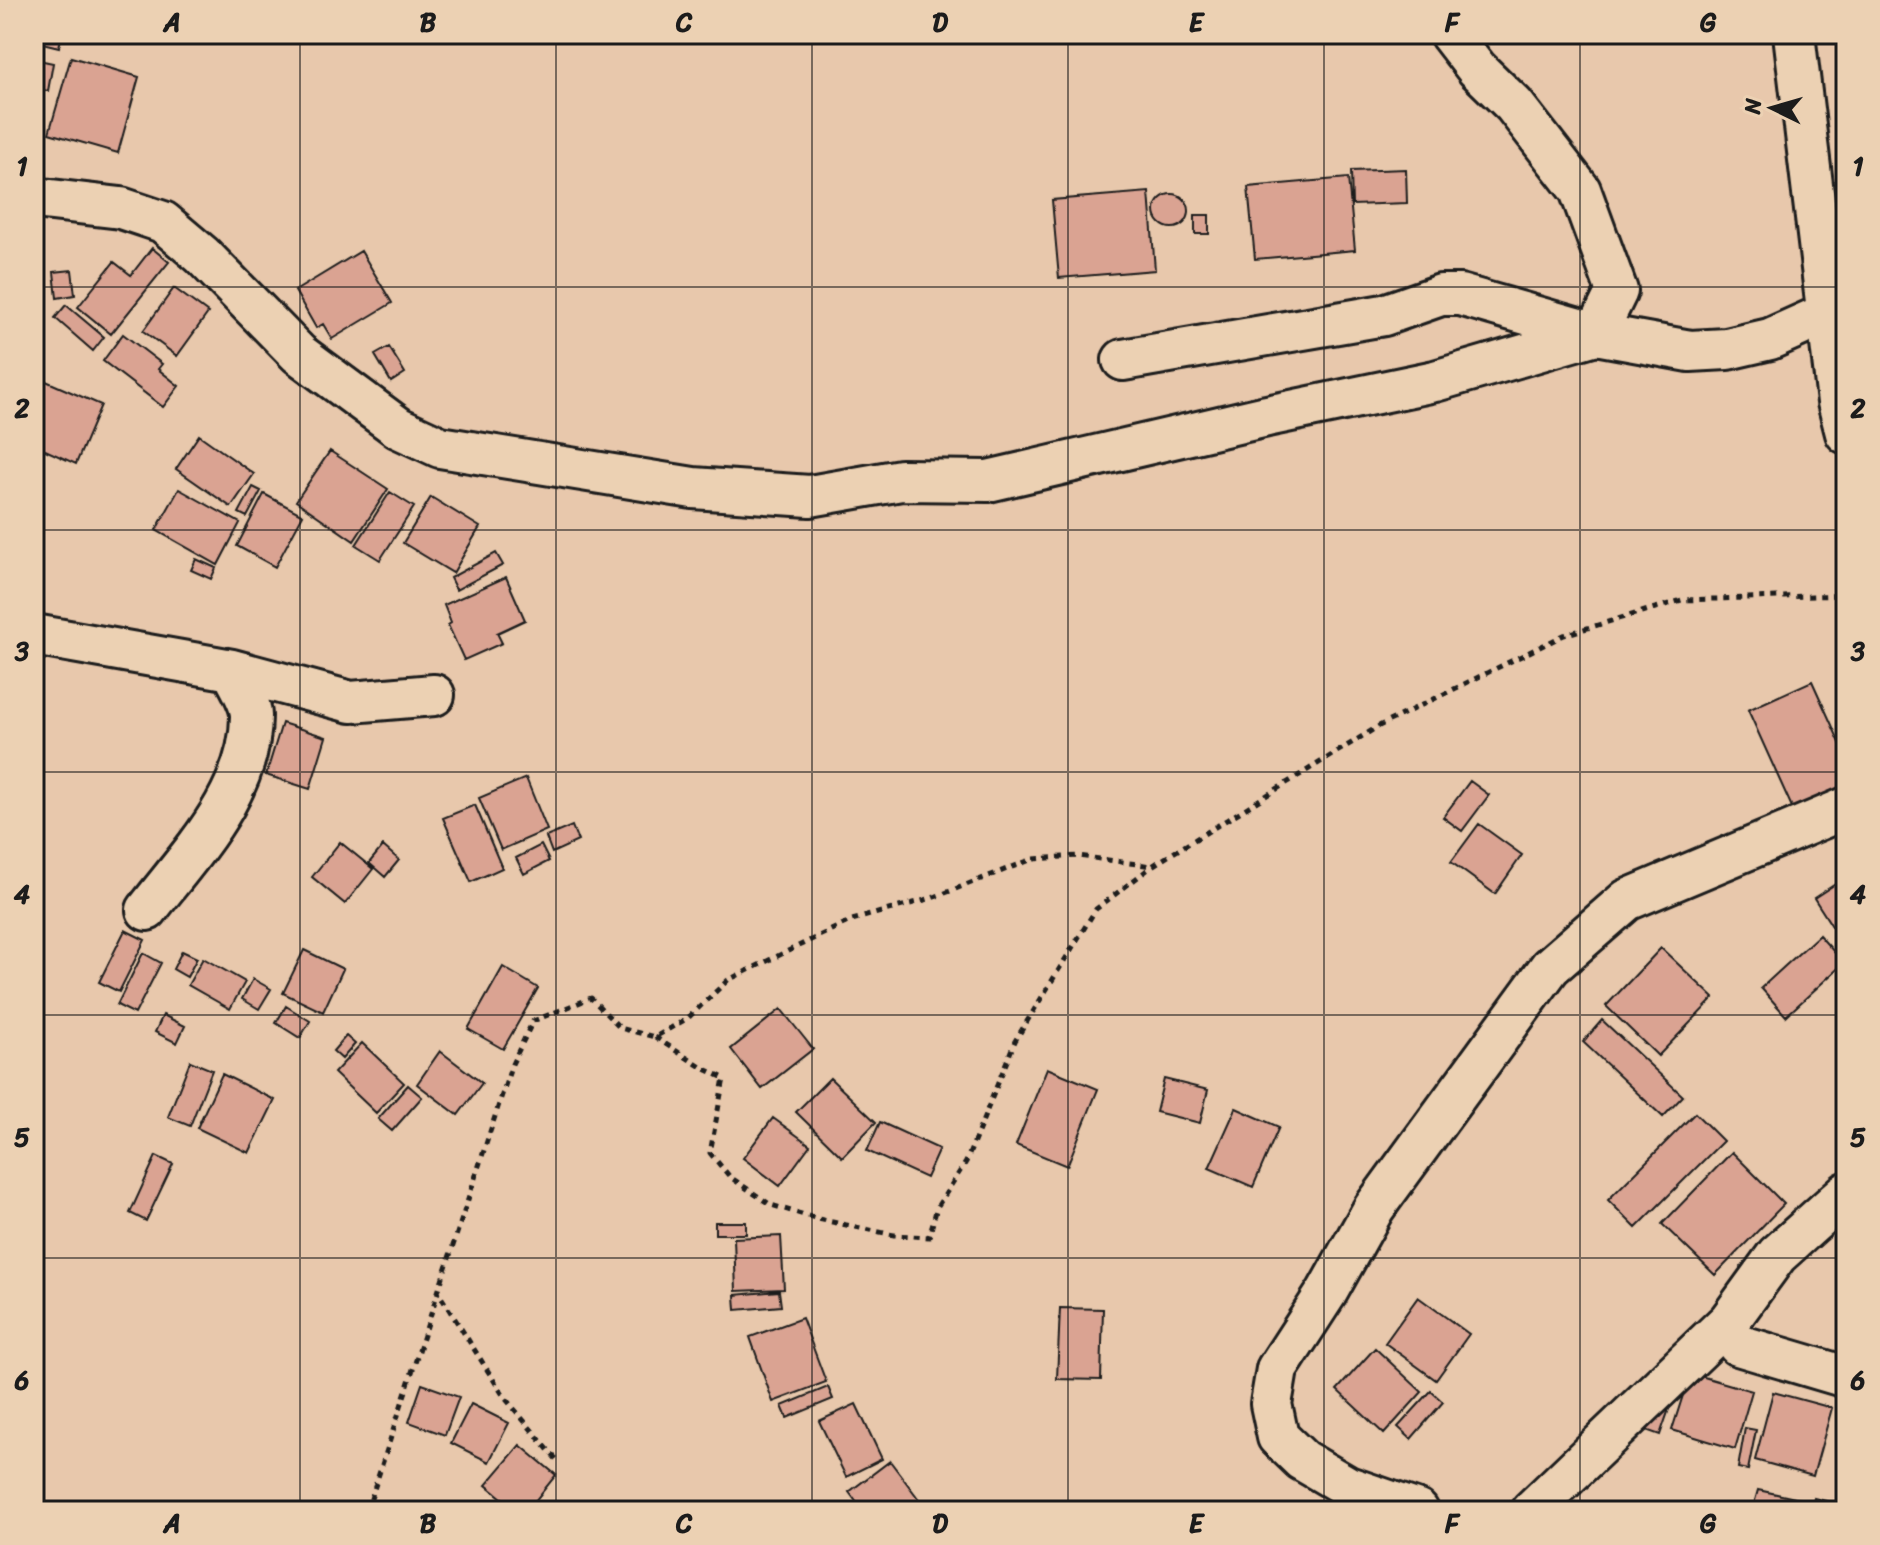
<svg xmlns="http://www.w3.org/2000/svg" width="1880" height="1545" font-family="Sriracha,sans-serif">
<rect width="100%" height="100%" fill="#e8c8ac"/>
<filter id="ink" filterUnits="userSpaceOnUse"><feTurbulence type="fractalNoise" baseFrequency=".0125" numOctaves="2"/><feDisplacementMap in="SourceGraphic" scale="16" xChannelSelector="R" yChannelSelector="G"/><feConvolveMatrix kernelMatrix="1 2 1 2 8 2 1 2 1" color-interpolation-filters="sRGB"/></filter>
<g filter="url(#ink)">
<path fill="#daa392" stroke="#1c1c1c" stroke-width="2" d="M34,34H62L59,47L34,41Z
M71,57L139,77L118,153L49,133Z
M34,59L53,63L48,91L34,88Z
M1406,169L1407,203L1352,205L1351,171Z
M1348,178L1355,250L1255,259L1248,187Z
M1149,192L1155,270L1059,278L1052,200Z
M1155 211a17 17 0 1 1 34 0a17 17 0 1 1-34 0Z
M1195,215H1209V234H1195Z
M152,248L169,262L111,334L78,307L114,262L131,275Z
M361,251L392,303L332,339L323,324L316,328L295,291Z
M72,270L75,295L57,298L54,272Z
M174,288L208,313L177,356L143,331Z
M66,305L104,337L93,351L55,318Z
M123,334L162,364L158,369L179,386L163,407L103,361Z
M389,347L405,373L391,382L375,355Z
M39,378L101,405L76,464L34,445V389Z
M199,435L254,474L231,507L176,469Z
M330,451L388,489L354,541L296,501Z
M253,487L261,491L247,517L239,513Z
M179,489L240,523L218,565L156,530Z
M390,492L414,507L380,560L356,545Z
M264,494L303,515L275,567L237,546Z
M431,497L480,527L453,573L403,543Z
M496,553L503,565L456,590L450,578Z
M196,559L216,568L211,579L191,570Z
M506,577L525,620L497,633L502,643L464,660L448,625L451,623L444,605Z
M1812,681L1846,756V791L1795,814L1748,710Z
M282,723L326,737L310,789L266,775Z
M526,778L547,830L501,850L479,798Z
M1470,781L1489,795L1462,831L1443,817Z
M475,805L502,868L471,882L443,818Z
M1479,824L1522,855L1495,894L1451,862Z
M572,826L578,841L552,853L546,837Z
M340,842L373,869L345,904L312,877Z
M541,845L549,861L524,874L516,858Z
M383,846L399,860L385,877L369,863Z
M1846,877V948L1814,898Z
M125,930L145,940L119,992L99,982Z
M1819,935L1844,963L1786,1016L1761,988Z
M1661,948L1714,998L1658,1056L1606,1006Z
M304,950L343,969L323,1012L283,993Z
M182,951L197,958L187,977L173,969Z
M143,953L161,963L135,1014L117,1005Z
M203,958L245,982L230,1009L188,985Z
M503,967L538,988L503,1049L468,1029Z
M253,979L271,989L259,1009L242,999Z
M286,1006L310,1021L300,1038L276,1023Z
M781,1009L813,1049L762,1089L731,1049Z
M163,1015L185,1026L177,1043L155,1032Z
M1602,1020L1683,1096L1663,1117L1583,1042Z
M346,1036L355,1044L342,1059L333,1051Z
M362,1043L404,1083L376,1113L334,1073Z
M440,1051L482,1083L458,1115L417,1084Z
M190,1061L212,1070L190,1126L168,1117Z
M1047,1068L1098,1089L1067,1166L1016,1145Z
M222,1074L275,1100L249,1153L197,1128Z
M830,1078L876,1122L842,1157L796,1112Z
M1164,1079L1208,1090L1200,1123L1156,1112Z
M408,1085L422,1097L392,1131L378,1119Z
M1236,1108L1279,1127L1253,1187L1209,1168Z
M1695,1113L1723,1141L1636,1228L1608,1200Z
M773,1118L810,1145L780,1186L743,1158Z
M880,1122L939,1149L926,1178L867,1151Z
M1732,1152L1784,1204L1715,1275L1662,1224Z
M156,1156L173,1164L146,1221L130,1213Z
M715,1222H746V1234H715Z
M781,1236L784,1289L736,1291L734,1238Z
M779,1291L781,1306L736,1310L735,1295Z
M1418,1297L1469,1334L1436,1380L1385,1343Z
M1060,1308L1103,1309L1101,1380L1057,1379Z
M802,1318L826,1382L773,1402L750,1337Z
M1375,1348L1422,1392L1384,1434L1337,1390Z
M1690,1373L1752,1391L1735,1449L1672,1430Z
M422,1384L459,1397L445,1435L409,1422Z
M828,1387L833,1399L787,1418L782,1406Z
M1431,1391L1443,1402L1411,1439L1398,1427Z
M1773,1392L1832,1408L1813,1476L1755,1460Z
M1649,1402L1669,1409L1660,1435L1640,1428Z
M471,1404L509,1423L489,1462L451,1443Z
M856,1404L882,1459L846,1477L819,1421Z
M1745,1428L1756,1430L1748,1470L1738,1468Z
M520,1445L556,1475L527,1511H518L486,1485Z
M890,1461L924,1506L917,1511H863L849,1492Z
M1758,1490L1800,1499L1797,1511L1754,1504Z
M1814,1498L1846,1506V1511H1811Z"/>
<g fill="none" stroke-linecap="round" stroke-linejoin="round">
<defs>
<path id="minor" d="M1794,34L1838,402L1846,433
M34,198L121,208L163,222L202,255L299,354L399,428L440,447L693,488L810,496L901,480L988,481L1267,416L1435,381L1596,334L1690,351L1727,349L1770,339L1828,313
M1123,360L1384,315L1441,295H1460L1596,334L1617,291L1580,190L1514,105L1477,69L1450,34
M34,635L232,670L351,702L434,695
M147,910C191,853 251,792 251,716C251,702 238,683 232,670
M1846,1193L1777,1255L1729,1321L1730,1331L1738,1345L1846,1377
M1418,1511L1348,1487L1302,1460L1278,1437L1271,1404L1277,1369L1327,1292L1374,1208L1550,967L1627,900L1846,808
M1531,1511L1729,1321"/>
</defs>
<use href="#minor" stroke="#1c1c1c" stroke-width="46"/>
<path stroke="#1c1c1c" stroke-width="5" stroke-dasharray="6 6" stroke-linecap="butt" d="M655,1037L701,1067L724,1078L710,1153L730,1177L771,1205L818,1219L894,1235L929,1237L937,1207L966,1162L1015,1041L1096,909L1151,867
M556,1459L505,1398L438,1292L512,1064L533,1021L591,998L620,1028L655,1037L688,1018L728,980L852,920L932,898L1033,859L1078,856L1152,866L1379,726L1564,635L1682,600L1846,595
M367,1511L438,1292"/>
<use href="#minor" stroke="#ecd1b3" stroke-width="40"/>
</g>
</g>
<path fill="none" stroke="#1c1c1c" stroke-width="2" stroke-opacity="0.55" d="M300,34V1511M556,34V1511M812,34V1511M1068,34V1511M1324,34V1511M1580,34V1511M34,287H1846M34,530H1846M34,772H1846M34,1015H1846M34,1258H1846"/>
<rect width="1880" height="1545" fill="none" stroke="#ecd1b3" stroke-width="88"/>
<g transform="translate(1772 108) rotate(275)" stroke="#ecd1b3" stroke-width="6" paint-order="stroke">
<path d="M0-6L14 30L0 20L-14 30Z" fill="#1c1c1c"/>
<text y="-12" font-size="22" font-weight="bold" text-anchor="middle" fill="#1c1c1c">N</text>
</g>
<rect x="44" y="44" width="1792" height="1457" fill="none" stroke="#1c1c1c" stroke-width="3"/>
<g font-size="26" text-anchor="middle" font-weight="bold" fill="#1c1c1c">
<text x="172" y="31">A</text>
<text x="428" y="31">B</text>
<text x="684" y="31">C</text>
<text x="940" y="31">D</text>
<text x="1196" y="31">E</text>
<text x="1452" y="31">F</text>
<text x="1708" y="31">G</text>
<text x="22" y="175">1</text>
<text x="1858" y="175">1</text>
<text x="22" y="417">2</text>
<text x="1858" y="417">2</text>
<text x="22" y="660">3</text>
<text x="1858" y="660">3</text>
<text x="22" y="903">4</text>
<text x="1858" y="903">4</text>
<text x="22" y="1146">5</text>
<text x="1858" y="1146">5</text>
<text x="22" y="1389">6</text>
<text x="1858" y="1389">6</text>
<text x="172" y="1532">A</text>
<text x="428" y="1532">B</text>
<text x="684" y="1532">C</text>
<text x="940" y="1532">D</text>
<text x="1196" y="1532">E</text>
<text x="1452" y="1532">F</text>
<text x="1708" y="1532">G</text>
</g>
</svg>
